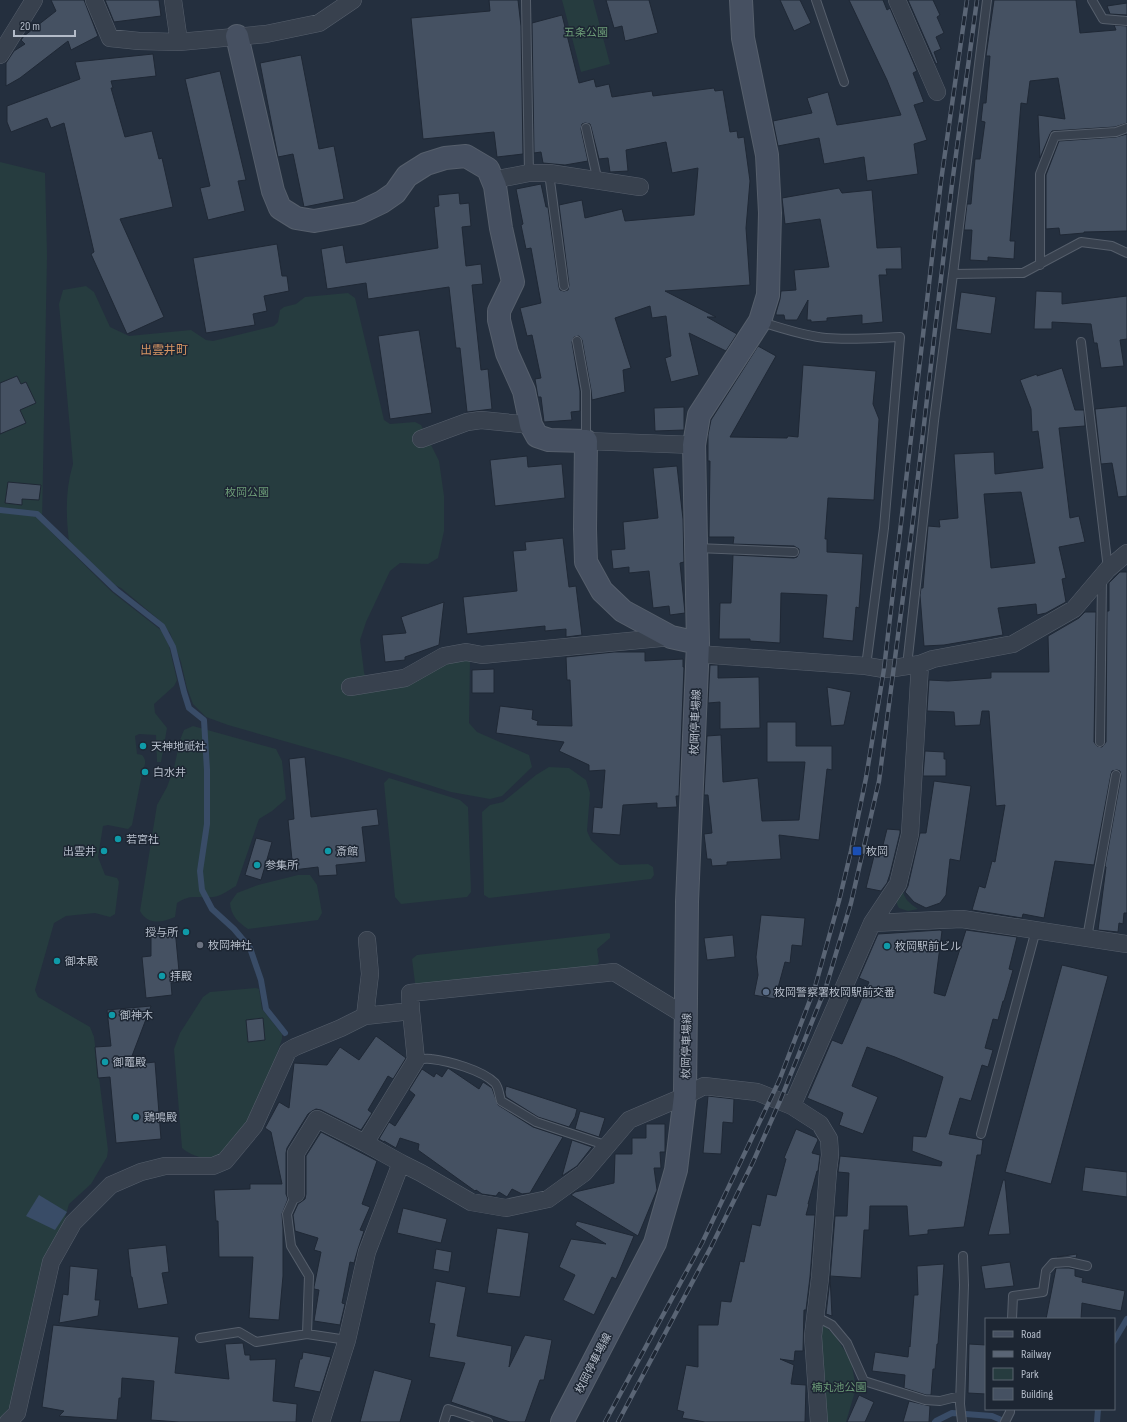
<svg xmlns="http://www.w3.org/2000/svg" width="1127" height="1422" font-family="'Sofia Sans Condensed','Noto Sans JP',sans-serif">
<rect width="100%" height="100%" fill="#242f3e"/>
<path fill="#263c3f" d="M562,0H593L610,64L581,72Z
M0,162L45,173L47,255L42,523L112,592L162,631L169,646L177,680L174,686L154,704L155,713L167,728L161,762H157L156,735L139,734L135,736L137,754L142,755C146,759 146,764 143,769L132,825L128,829L108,825L103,826L98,857L105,875L117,878L119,882L115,914L110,917L95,913L66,916L54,923L35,990L38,997L90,1027L94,1037L108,1150L107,1157L91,1184L69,1204L11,1405L0,1419Z
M86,286L94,292L110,327L129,336L191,330L206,340L213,341L274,326L278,322L280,310L284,307L296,304L305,297L348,293L355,298L384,420L390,424L415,422L421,425L439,461L444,496V531L438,558L428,564L400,563L390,571L366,622L360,640L364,672L368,689L446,661L470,659L469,723L477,732L529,755L532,767L502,796L490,799L451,792L347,759L228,725L206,717L193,704L187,688L181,662L170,633L158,619L121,588L115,585L69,542C66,516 65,490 73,464L59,304L63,290Z
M193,726L276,749L282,761L286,799L272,811L259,819L236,886C229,890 221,896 213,897C197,899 192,893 177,903L175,917C161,923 148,925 140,911L157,805L167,787L174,768L180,740L184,730Z
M549,767L569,768L586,780L590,793L587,831L591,840L615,862L620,865L648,864L653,867L654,875L651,879L489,898L484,895L482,812L490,805L503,802L536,775Z
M389,778L460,800L468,807L471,892L467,897L401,904L395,897L384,783Z
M298,875H310L317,885L322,913L318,920L248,929C238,922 231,916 230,903L237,893L258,885Z
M902,888C904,899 909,903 918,909L908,911L899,908C894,900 897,895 902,888Z
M609,933L610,934V938L597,949L599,962L596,966L419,987L415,983L412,959L417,955Z
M256,988L259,989L262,1009L282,1034V1039C271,1071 247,1138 217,1156C207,1162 190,1155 182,1148L174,1049L180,1033L203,997L210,992Z
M821,1322L836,1337L851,1361L856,1388L846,1422H825L818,1323Z"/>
<path fill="#394c67" d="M39,1195L67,1212L55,1230L26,1216Z"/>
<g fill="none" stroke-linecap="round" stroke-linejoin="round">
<path stroke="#394c67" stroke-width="6" d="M0,510L37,514L116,590L162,626L173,647L184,692L189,708L204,720L207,770V824L200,871L202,890L212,909L234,929L250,948L261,980L266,1009L285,1033
M1114,1341L1127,1319
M935,1422L936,1421L952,1413L992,1416L1006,1422
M1097,1422L1098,1409"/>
</g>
<path fill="#455162" stroke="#1f2835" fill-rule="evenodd" d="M51,0H84L98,36L71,50L68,41L20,78L6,86V63L14,51L25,44L21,40L24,36L56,11Z
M105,0H159L161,16L114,22Z
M489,0H518L521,26L523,154L497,157L494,132L423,139L411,18L490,11Z
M606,0H649L658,33L625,41L622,26L614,28Z
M780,0H800L811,23L794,31Z
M849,0H883L887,10L890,8L917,71L913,73L924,102L914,105L927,140L914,144L918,174L867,181L864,157L824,164L819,138L778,146L773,121L812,113L807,98L828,92L837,125L901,115L887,80Z
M908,0H933L940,15L937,17L944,33L936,37L941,49L934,52L938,63L936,64Z
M994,0H1076L1080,33L1116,30L1114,25L1127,26V123L1115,127L1052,131L1050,134L1040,158L1038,115L1065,119L1058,78L1030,81L1027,104L1021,103L1010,241H1015L1014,259L988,257V261L970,260L972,230H964L967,204H971L975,159H980L985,122L981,121L983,103H986L990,56H986Z
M1127,3V15L1110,14L1107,6Z
M562,15L579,83L594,79L596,87L609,84L612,97L652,91L653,96L714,88L715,91L723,90L730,132L737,131L738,138L744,137L750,181L746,228L750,285L665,291L716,317H707L737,334L726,351L689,333L699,375L671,382L665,358L671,356L666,316L652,318L650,306L615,318L631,368L623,370L625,392L592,400L591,390L582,340L579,336L574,337L572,342L580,391V411L571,412L572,420L544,422L541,397H538L535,379L541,378L532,335L527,336L520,308L541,303L531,248L526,249L521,225L523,224L516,189L541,184L546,207H548L559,287L560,290L564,291L568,290L569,285L559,205L582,200L585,218L622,209L625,221L694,215L698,168L672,173L666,142L626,150L628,171L610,172L608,158L599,159L591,127L590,124L585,123L582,124L581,129L588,161L565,165L543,163L541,152L534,153L532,23Z
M153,54L156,76L111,81L113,88H111L125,137L152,131L159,159L162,158L173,207L120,219L164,317L127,334L91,254L94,252L64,123L51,128L47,118L11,132L7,122V106L80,79L75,62Z
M301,55L319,149L334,146L344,199L304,207L293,154L278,157L260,63Z
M220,71L246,180L238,181L245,211L208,220L200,188L210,186L185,79Z
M1127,134V231L1084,232V233L1060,235L1059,228L1046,229V175L1059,141L1116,137Z
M839,188L842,193L872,190L877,248L901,247L902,269H886L887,275H879L883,322L862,324V315L827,318V321L811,322V320H807L808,300L797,320H785L784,315H776V313L780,299L781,291L796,290L794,270L829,267L820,219L785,224L782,198Z
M459,193L460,204L469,203L471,226L462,227L466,266L481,264L483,284L472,285L481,370L488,369L492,409L467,412L460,348H456L449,287L368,299L366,283L327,289L321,249L343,245L346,263L438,248L434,207L439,206L438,195Z
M277,244L282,276H287L289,291L264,296L267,311L253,314L255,325L206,333L193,258Z
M1036,291L1062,292V304L1127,296V339L1120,340L1124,366L1101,368L1097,343H1094L1091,324L1052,322V329H1034Z
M961,292L996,297L991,334L956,329Z
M419,330L432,413L390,419L378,336Z
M758,346L776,356L730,437L787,438L788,436L798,437L803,365L876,371L873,404L879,419L874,500L828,498L825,539H827V552L863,554L859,608L856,607L853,641L823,638L827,595L781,593L780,643L750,641V639H719L720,603H731L733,555L794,558L797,557L799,553V549L794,546L733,544L734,537H709L710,461H708V435L711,420Z
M1062,368L1075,410H1084L1085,426L1059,428L1070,518L1079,516L1085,542L1059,547L1066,578L1062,579L1066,602L1046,613L1037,615L1036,604L998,608L1003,635L944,645L924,646L920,595L921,588H923L928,526L940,527L939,520L958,518L954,454L994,452L995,474L1043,468L1038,431L1032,432L1031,409L1020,380L1037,374V376ZM1021,492L1035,563L991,568L984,494Z
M17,376L21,384L26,382L36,403L20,410L26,423L0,434V383Z
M1127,406V496L1118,497L1112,463L1101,464L1095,409Z
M684,407V430L655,431L654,408Z
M527,456L528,467L562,464L565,498L495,506L490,460Z
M677,466L683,519L684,562L680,563L685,613L670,615L669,606L653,608L649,571L629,573V567L613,569L611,550L625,549L623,522L658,518L653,468Z
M8,482L41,485L39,500L22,499V505L5,503Z
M563,538L569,587L576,586L582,635L566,637V629L545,631V626L467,634L463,597L517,591L513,551L526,550L525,542Z
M1120,572H1127V913H1124L1123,924L1119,923L1118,932L1098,930L1106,867L1105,866L1121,776L1120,771L1117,770L1112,771L1111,774L1094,865L1055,861L1044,918L1023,914L1022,918L972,910L979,886L985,888L992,861L995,862L1005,805L996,806L989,711H982L980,725L955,726L954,712L927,711L929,680L948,681L991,678V672H1049L1048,636L1079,618L1085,612H1096L1094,742L1097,746L1102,747L1106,742L1107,611H1109V583Z
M444,602L439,645L405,657V660L385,662L382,635L406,633L401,617Z
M614,652H645V661L683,659V667H684L679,796H676L677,807L657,808V803L623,805L620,835L592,833L594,807L602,808L605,770L589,771V765L559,751L564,742L496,733L500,706L533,710L532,719L538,721L537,725L572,726L570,680H567L566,657Z
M710,665H718V678L759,677L760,728L720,729V702L708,703Z
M494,669V693H472V670Z
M827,687L851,692L844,725L831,726Z
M767,722H796V746H832V770L827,769L819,840L779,835L781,859L727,862V865L712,866L711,859H707L704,834L712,833L708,795H704L707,736L721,735L723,782L758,778L762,821L799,820L805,762H767Z
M925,751L944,752V759H946V776H923Z
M305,757L311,817L377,809L379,825L362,827L366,862L336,865L337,875L319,876L318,867L293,870L288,820L294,819L289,759Z
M934,781L971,786L960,861L950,859L946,895L940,903L926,908L914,902L905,892L908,886L920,833H926Z
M887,829L900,830V833L890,874L887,883L881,891L866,888L875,852L881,853Z
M256,838L272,842L261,880L245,875Z
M761,915L805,918L802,946L792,945L790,963L785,962L775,999L754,995L758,975L756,957Z
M175,929L180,982L171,983L172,995L146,998L142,957L151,956V930Z
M940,930L942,931L934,993L945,996L966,930L1017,937L1009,969L1013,970L1004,1001H1003L998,1020L993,1019L985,1048L993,1050L988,1067L982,1065L971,1101L960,1098L949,1134L983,1140L981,1155H977L964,1227L928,1230V1234L909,1236L907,1206H870L869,1230H864L861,1278L830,1276L832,1316L826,1314L830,1279L835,1216H847L849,1173L838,1172L840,1156L941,1166L942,1162L912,1151L913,1136L926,1137L943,1077L895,1057L867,1047L852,1086L878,1097L863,1134L839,1125L843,1113L807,1098L832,1040L842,1044L869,982L859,978L878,934Z
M733,935L735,957L707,960L704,938Z
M1062,965L1108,976L1051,1184L1005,1172Z
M151,1006L132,1056L145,1055L146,1063L155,1062L161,1139L116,1143L110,1077L98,1078L95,1047L111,1046L107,1010Z
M263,1018L265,1040L248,1042L246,1020Z
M376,1036L406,1058L393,1079L388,1076L368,1110L372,1113L361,1130L321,1110L316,1109L312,1111L308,1114L287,1148L286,1153V1194L288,1199L282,1214L283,1228V1276L279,1320L249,1318L253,1257H219L218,1221H216L214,1190L250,1189V1184H282L271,1132L265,1128L279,1102L289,1108L294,1063L327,1065L340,1047L359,1060Z
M448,1068L479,1089L483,1082L492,1088L498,1105L533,1127L563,1137L530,1193L522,1194L512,1189L507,1197L499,1192L496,1196L482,1194L476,1190L475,1191L418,1150L419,1144L400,1138L396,1148L384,1141V1142L379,1139L389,1122L395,1126L415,1095L409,1090L422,1069L434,1077L436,1073L442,1077Z
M506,1086L577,1109L575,1117L569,1127L538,1117L506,1097L505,1092Z
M708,1096L734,1099L733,1123L723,1122L721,1154L703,1153Z
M580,1111L605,1118L599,1137L575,1129Z
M646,1124H665V1152H660L661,1168H654L657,1190L638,1236L571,1195L575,1192L614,1183L615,1154H632V1138H646Z
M796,1129L817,1138L818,1140L812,1153L820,1155L818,1171H817L808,1204H809L806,1215H815L810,1277L806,1310H804L803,1351H795L794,1361L780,1359L794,1365L791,1384L806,1385L805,1422H705L682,1418L684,1412L677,1410L686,1365L698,1367V1325H718L721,1301L731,1302L740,1261L744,1262L752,1224L760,1226L767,1194L776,1196L786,1159L784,1158Z
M321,1132L377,1161L362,1204L370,1207L360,1230L364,1231L358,1249L354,1263L350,1262L342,1303L345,1304L340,1325L314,1321L319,1290L314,1289V1287L321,1252L314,1250L318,1238L295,1231L293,1215L298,1204L301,1202L305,1199L306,1194V1156Z
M572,1140L592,1147L577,1166L562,1176Z
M1085,1167L1127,1172V1197L1082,1191Z
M1003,1180H1005L1010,1234L988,1235Z
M403,1208L447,1219L441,1243L397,1233Z
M577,1221L634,1236L616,1279L612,1277L594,1315L563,1300L575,1275L559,1267L571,1239L606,1244L575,1225Z
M497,1228L529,1233L520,1297L487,1293Z
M166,1245L169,1272L162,1273L168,1304L138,1309L132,1277H131L128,1249Z
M436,1249L452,1252L449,1272L433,1269Z
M1077,1254L1076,1258L1069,1257H1057Z
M1010,1262L1014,1286L985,1289L981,1266Z
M944,1264L938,1344H937L935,1369H933L931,1395H926L904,1388L905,1375L872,1371L875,1352L908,1357L909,1346L910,1347L914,1295H918L917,1266Z
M70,1266L98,1269L95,1300H100L98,1316L59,1323L63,1294L68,1295Z
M1056,1268H1069L1075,1269V1276L1083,1278L1082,1282L1125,1291L1121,1311L1082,1303L1081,1319H1046Z
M436,1281L466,1287L457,1336L512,1346L509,1367L525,1335L552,1340L544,1380H540L525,1422H510L451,1402L465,1363L429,1357L435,1324L429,1323Z
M53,1325L179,1337L175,1373L229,1379L225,1344L243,1343L245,1355H250V1360L276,1359L273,1401L297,1404L296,1422H179L151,1420L154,1381L122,1378L121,1398H119L117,1420L59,1416L64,1411L42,1407Z
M969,1344L986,1345V1394L968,1393Z
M303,1352L331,1357L320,1392L294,1387L300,1359H302Z
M374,1370L412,1380L400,1422H360Z
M859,1395L874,1402L865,1422H847Z
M909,1401L930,1406L929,1422H903Z"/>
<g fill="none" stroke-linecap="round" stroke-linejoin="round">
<defs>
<path id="lane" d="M526,0L529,173
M816,0L844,82
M1092,0L1103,19L1127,21
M586,128L598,182
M549,173L564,286
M1040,265V174L1055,136L1116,132L1127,128
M953,274L987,0
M761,322C782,328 804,336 826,338C851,340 875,338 900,337L884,528L866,666
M577,341L586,391V441
M1081,342L1108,569
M697,548L794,552
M907,666L934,421L953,274L1023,273L1081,242L1112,246L1127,253
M1100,742L1102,579
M1087,938L1116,775
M416,1060C421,1059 426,1058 431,1059C449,1061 482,1070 495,1083C499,1088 499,1095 501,1101L536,1122L608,1146
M981,1134L1036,930
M296,1194L287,1214L291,1246L309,1276L307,1334
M815,1316L832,1325L847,1343L864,1381L925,1400L940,1401L960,1396
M1012,1319L1013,1296L1043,1292L1046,1271L1053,1263L1069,1262L1087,1266
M200,1338L239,1332L256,1342L307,1334L347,1340
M444,1422L448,1409L488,1422
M962,1422L960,1404L964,1285L963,1256
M1005,1422L1010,1412V1409"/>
<path id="street" d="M94,0L110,38L139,41L179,42L266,34L319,23L353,0
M173,0L179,42
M897,0L937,92
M0,55L34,0
M493,180L529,173H549L640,187
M421,439L467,422L481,420L531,425
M586,441L694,445
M698,654L866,666L884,669L894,668L920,664L933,659L1013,644L1074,609L1108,569L1127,553
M350,687L405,678L444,656L466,652L482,655L671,637
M872,923L962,919L1127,944
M365,1016L370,974L367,940
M792,1106L872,923L898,884L910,834L920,664
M365,1143L416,1060L411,1011
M296,1194V1153L317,1119L365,1143L401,1163
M8,1422L17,1413L51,1262L73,1223L111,1185L141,1172L165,1166H213L225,1161L254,1126L288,1051L295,1047L341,1028L365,1016L411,1011L410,993L606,973L614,972L686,1016
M321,1422L347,1340L367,1252L401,1163L421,1173L471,1202L506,1208L548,1199L584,1173L629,1120L685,1096L704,1086L757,1092L792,1106L820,1124L829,1139L830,1155L828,1171L820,1278L813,1336L819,1422"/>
<path id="secondary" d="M237,36L273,191L280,208L296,218L314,221L359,213L382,202L395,193L407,176L426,164L445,158L466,156L488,169L495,186L501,228L513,282L499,311V320L507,353L524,391L531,425L537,436L549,440L586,441L585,529L586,562L602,591L623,611L671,637L698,643
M562,1422L655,1243L676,1170L685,1096L687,902L698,643L694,445L699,415L760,321L768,295L770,213L767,155L743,38L741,0"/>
</defs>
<use href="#lane" stroke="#565f6c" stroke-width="10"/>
<use href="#street" stroke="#565f6c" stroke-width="18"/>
<use href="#secondary" stroke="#565f6c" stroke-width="24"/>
<use href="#lane" stroke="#38414e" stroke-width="8"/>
<use href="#street" stroke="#38414e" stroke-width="17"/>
<use href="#secondary" stroke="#465061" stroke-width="22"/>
<defs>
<path id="rail" d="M605,1422L702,1243L779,1081L815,987L839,901L851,851L866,778L884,669L941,181L967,0
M618,1422L711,1247L753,1162L780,1101L826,987L851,903L879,781L912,528L952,184L977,0"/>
</defs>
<use href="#rail" stroke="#5a6575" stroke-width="4.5"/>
<use href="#rail" stroke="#1d2633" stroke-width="3" stroke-dasharray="9" stroke-linecap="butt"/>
</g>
<g fill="#0f9aa8" stroke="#1d2633" stroke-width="1.5">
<circle cx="143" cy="746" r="4"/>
<circle cx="145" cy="772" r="4"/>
<circle cx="118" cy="839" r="4"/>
<circle cx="104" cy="851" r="4"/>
<circle cx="328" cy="851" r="4"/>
<circle cx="257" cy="865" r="4"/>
<circle cx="186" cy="932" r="4"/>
<circle cx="887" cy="946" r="4"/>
<circle cx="57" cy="961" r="4"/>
<circle cx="162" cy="976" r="4"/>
<circle cx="112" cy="1015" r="4"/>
<circle cx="105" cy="1062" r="4"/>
<circle cx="136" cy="1117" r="4"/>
</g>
<rect fill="#1a4fb4" stroke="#1d2633" stroke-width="1.5" x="852" y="846" width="10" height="10" rx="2"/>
<circle fill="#6b7280" stroke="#1d2633" stroke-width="1.5" cx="200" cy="945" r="4"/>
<circle fill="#5c6f8a" stroke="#1d2633" stroke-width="1.5" cx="766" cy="992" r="4"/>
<g text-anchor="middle" stroke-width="3" stroke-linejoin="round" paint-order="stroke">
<g font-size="11" fill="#6b9a76" stroke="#1d2633">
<text x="586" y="36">五条公園</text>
<text x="247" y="496">枚岡公園</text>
<text x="839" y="1391">楠丸池公園</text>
</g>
<g font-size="11" fill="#b4bcc9" stroke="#1d2633">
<text transform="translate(695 722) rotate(-88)" y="4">枚岡停車場線</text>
<text transform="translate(686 1046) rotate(-89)" y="4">枚岡停車場線</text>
<text transform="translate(593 1363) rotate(-63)" y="4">枚岡停車場線</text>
</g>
<g font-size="11" fill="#b4bcc9" stroke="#1d2633" text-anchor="start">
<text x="151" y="750">天神地祇社</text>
<text x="153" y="776">白水井</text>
<text x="126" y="843">若宮社</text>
<text x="96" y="855" text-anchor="end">出雲井</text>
<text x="336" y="855">斎館</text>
<text x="866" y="855">枚岡</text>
<text x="265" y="869">参集所</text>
<text x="178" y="936" text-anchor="end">授与所</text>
<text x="208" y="949">枚岡神社</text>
<text x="895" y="950">枚岡駅前ビル</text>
<text x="65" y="965">御本殿</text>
<text x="170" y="980">拝殿</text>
<text x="774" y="996">枚岡警察署枚岡駅前交番</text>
<text x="120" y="1019">御神木</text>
<text x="113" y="1066">御竈殿</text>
<text x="144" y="1121">鶏鳴殿</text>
</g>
<g font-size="12" fill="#d59563" stroke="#1d2633">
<text x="164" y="354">出雲井町</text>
</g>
</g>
<rect x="985" y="1318" width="130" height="92" fill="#1d2633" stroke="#59626f"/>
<rect x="993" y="1331" width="20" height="6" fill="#465061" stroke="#59626f"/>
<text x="1021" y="1338" font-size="12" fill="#b4bcc9">Road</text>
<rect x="993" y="1351" width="20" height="6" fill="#5a6575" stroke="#59626f"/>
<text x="1021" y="1358" font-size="12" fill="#b4bcc9">Railway</text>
<rect x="993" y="1368" width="20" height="12" fill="#263c3f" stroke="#59626f"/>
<text x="1021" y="1378" font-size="12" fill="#b4bcc9">Park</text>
<rect x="993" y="1388" width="20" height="12" fill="#455162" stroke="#59626f"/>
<text x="1021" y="1398" font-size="12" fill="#b4bcc9">Building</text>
<path d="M14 30v6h61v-6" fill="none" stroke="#b4bcc9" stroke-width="2"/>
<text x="20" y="30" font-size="12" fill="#b4bcc9" stroke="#1d2633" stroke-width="3" paint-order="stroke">20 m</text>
</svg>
